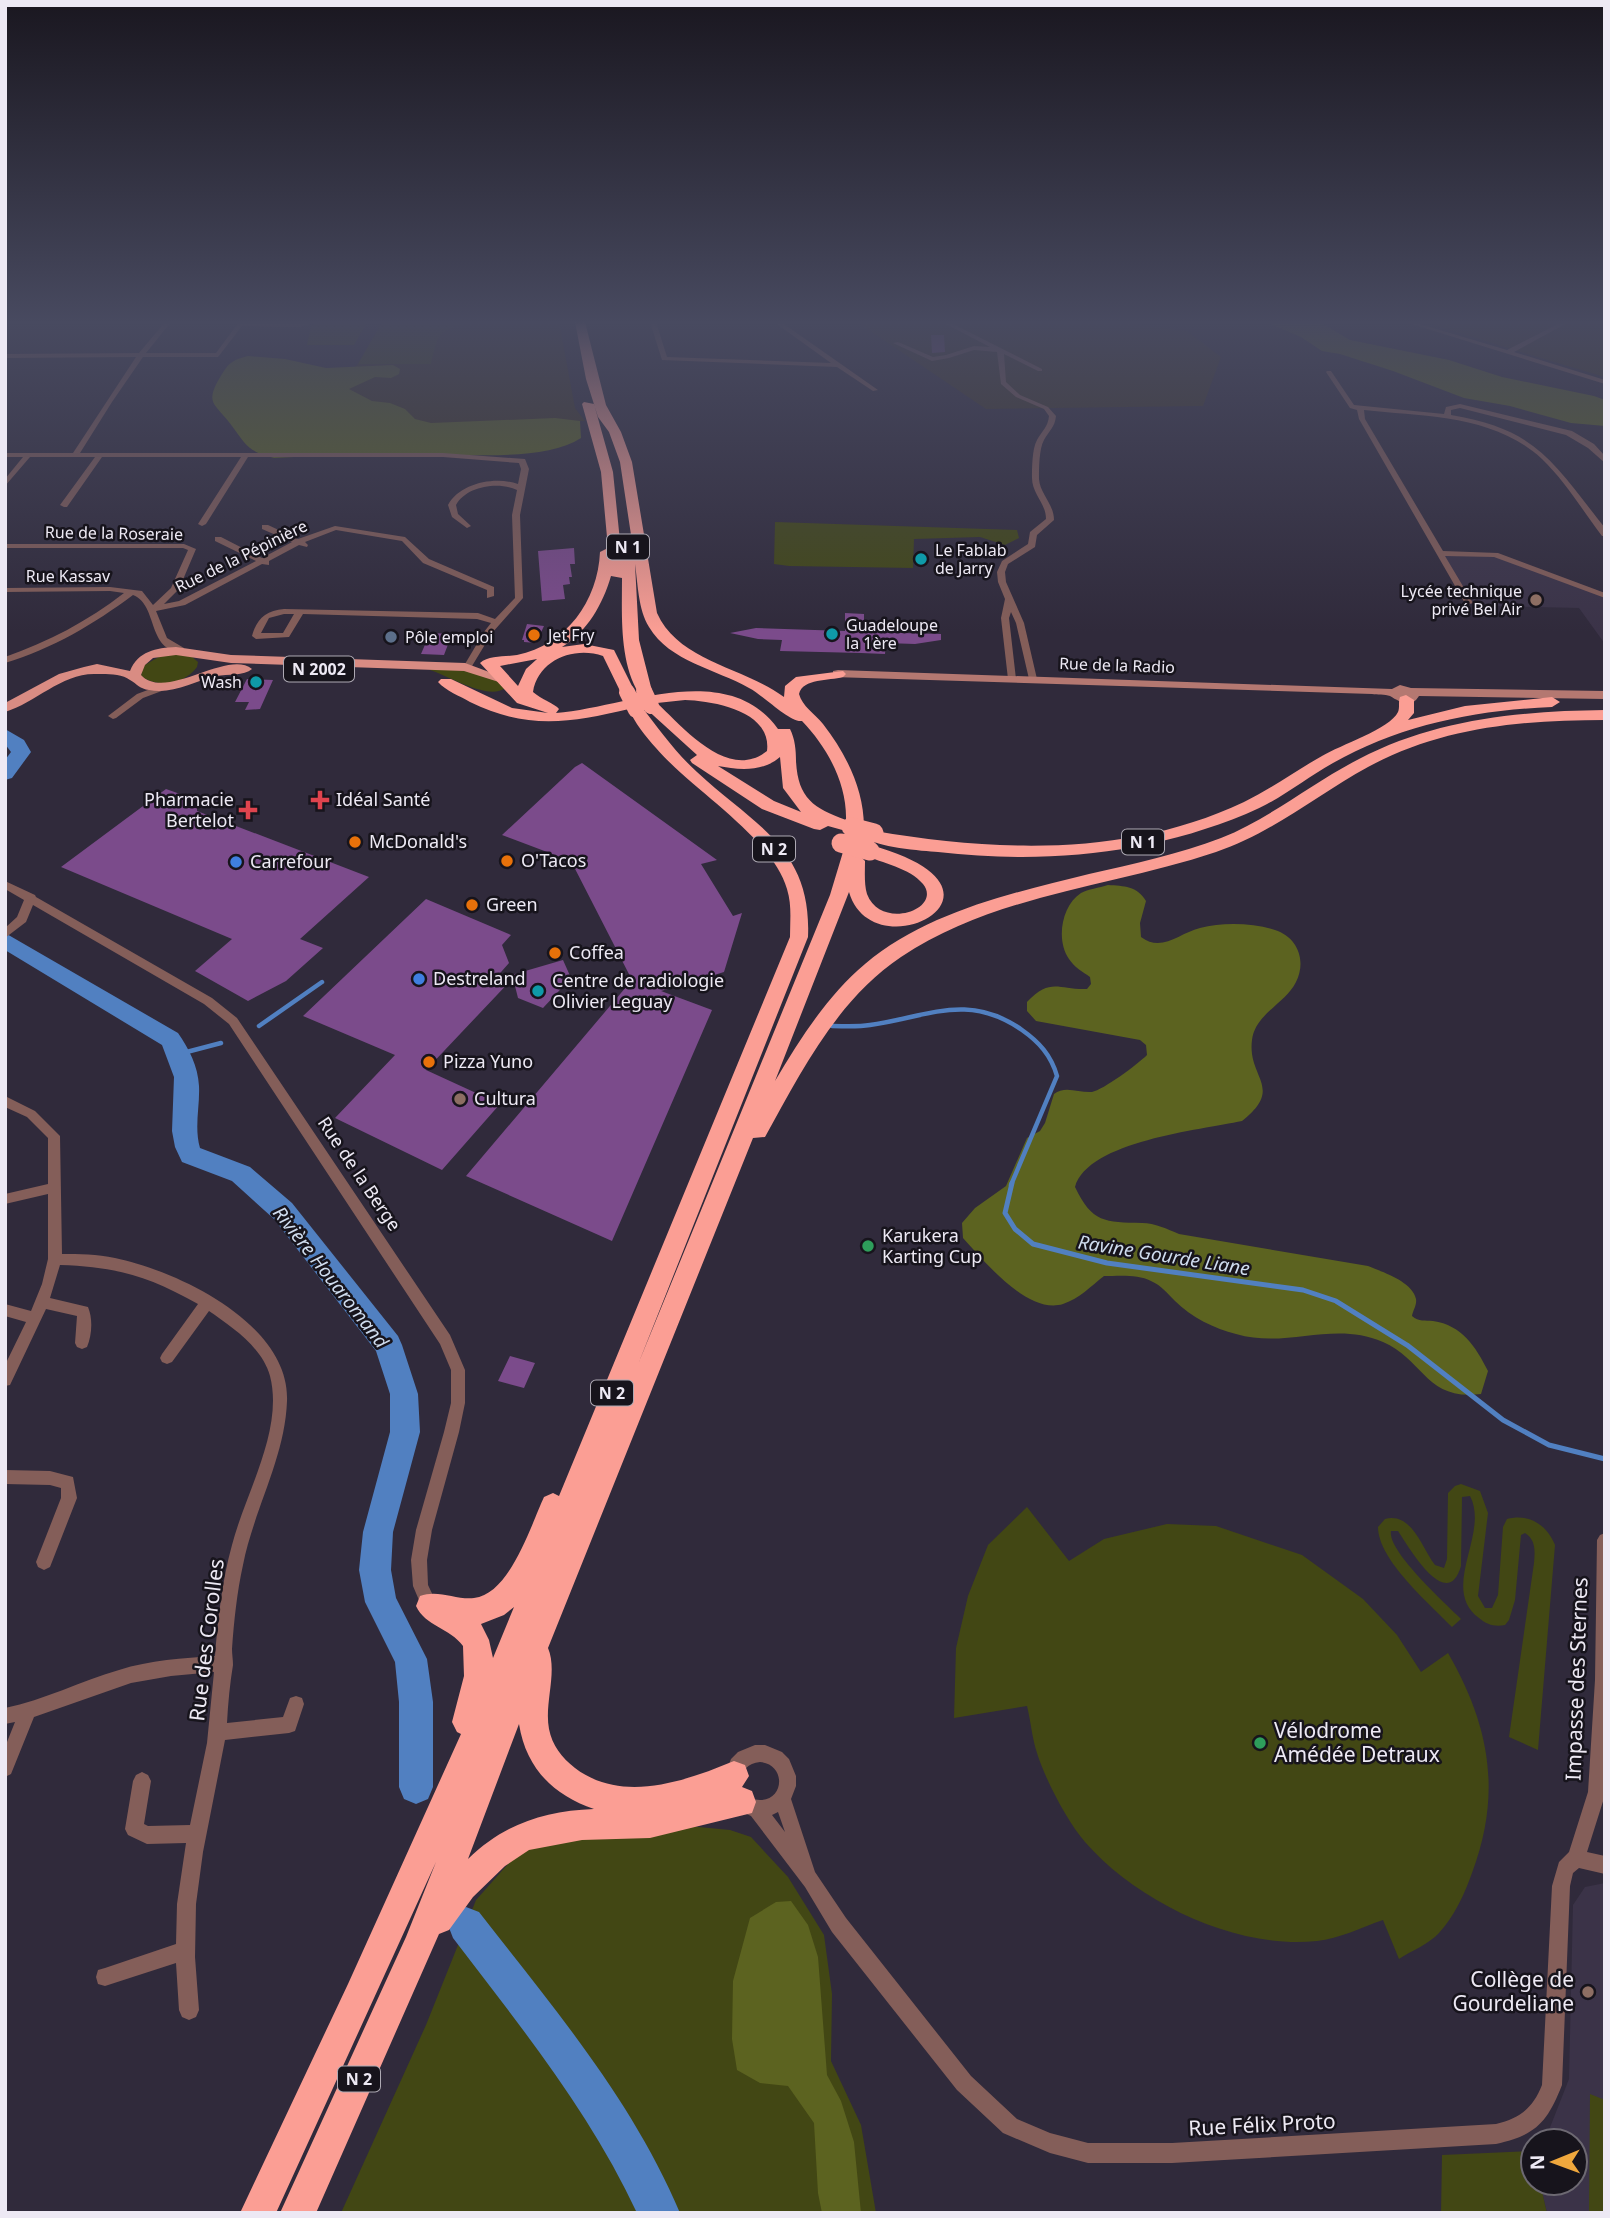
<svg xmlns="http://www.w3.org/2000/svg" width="1610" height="2218" font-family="'Noto Sans',sans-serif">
<rect width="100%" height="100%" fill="#302a3b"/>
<path fill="#3d3423" d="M468,322H559L575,408L585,421L400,426L327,392L358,364H431L437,339L442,330Z
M857,322H1120L1187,331L1221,357L1203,406L986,409Z
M1425,322H1605V377L1521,352Z"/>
<path fill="#3b3348" d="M1440,553L1495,555L1605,596V644L1579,608L1485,606L1469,603Z
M1605,1883V2213H1547L1540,2183H1575V2141H1540L1549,2130L1569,2079L1573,1905L1585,1887Z"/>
<path fill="#424714" d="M320,322H367L354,345H307L311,326Z
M382,322H468C436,333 439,332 431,364H358Z
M775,522L1017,530L1019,538L1005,545L980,537L914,539L913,568L789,566L774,564Z
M164,654L190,655L198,662L197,667C184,685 158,688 141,676L143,666Z
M432,667L488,674L505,688C489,701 449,676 430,670Z
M1461,1484L1480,1491L1488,1513L1478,1596L1485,1608H1492L1498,1595L1503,1527L1507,1519C1529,1513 1547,1525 1555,1545L1538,1750L1509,1737L1534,1563C1535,1551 1536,1540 1525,1533L1521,1535L1515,1600L1509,1620L1505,1625C1495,1627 1487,1625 1479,1618C1439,1588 1490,1534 1470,1496L1462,1497L1461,1566C1447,1615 1407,1544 1398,1531H1391C1387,1551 1445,1603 1461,1619L1452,1627C1430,1604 1378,1560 1378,1527L1385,1519C1412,1512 1422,1548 1435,1565L1444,1568L1447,1559L1448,1493L1455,1486Z
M1027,1507L1069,1561L1104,1539L1167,1524L1216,1526L1302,1555L1363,1599L1397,1635L1421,1672L1448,1653C1490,1726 1502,1793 1472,1873C1464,1895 1455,1915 1439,1933C1429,1944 1411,1951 1399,1959L1383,1920C1362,1927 1339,1939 1317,1941C1237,1950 1137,1902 1085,1842C1067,1821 1045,1779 1037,1753C1032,1738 1031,1722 1027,1706L954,1718L956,1648L968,1596L988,1545Z
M688,1826L730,1830L751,1837L788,1877L824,1935L832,1994L831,2061L861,2125L876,2213H341L426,2025L476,1900L516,1855L546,1842Z
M1590,2094L1605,2100V2213H1589Z
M1532,2151L1533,2183H1540L1547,2213H1441L1442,2155Z"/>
<path fill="#5c6320" d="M1266,322H1320L1350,340L1449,360L1502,377L1594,396L1605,400V426L1571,423L1510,406L1464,398L1393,371L1340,354L1322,351L1301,337Z
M248,356L285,359L326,368L393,365L400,369L399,374L391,378L375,377L349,389L372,401L390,403L405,409L415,419L431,423L555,418L580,421L581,438C539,465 444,452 393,453C354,454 314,456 274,458C247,451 247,446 232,426C215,402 203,405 222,374C229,362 235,359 248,356Z
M1108,885C1124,886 1137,886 1146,901L1140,923L1141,937C1162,953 1179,933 1200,928C1223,922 1253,923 1275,930C1297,937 1307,960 1296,982C1285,1004 1255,1014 1252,1040C1247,1078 1285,1087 1242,1121C1200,1130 1088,1141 1075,1187C1092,1223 1105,1222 1142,1223C1155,1223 1167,1229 1179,1234L1368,1266C1382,1272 1412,1281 1416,1299C1417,1305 1413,1310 1412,1316C1419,1322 1425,1320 1433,1321C1462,1325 1476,1347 1488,1371L1481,1394C1426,1401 1424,1360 1383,1342C1333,1320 1288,1349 1236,1334C1215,1329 1191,1317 1175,1301C1167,1293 1162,1286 1151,1281C1138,1274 1119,1276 1104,1276C1090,1287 1080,1298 1063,1304C1028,1315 984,1261 963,1238L962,1223L975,1208L1006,1186L1027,1138L1040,1131L1045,1123L1054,1094C1065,1085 1079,1093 1092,1092C1103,1090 1138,1064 1147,1055L1146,1045L1140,1040L1036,1021L1027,1011V1002C1051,977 1058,990 1087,989L1091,984L1090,977C1083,972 1074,967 1069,959C1056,941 1061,906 1081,893C1088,889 1099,888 1108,885Z
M791,1901L808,1925L818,1957L827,2075L841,2101L854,2142L861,2213H822L818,2193L814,2123L788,2086L760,2083L737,2070L732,2039L733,1981L750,1918L776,1902Z"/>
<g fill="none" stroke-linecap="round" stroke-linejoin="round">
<path stroke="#5180c1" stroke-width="4.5" d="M259,1026L322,982
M832,1026C845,1026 857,1027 870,1025C927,1017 968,992 1022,1030C1039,1042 1051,1055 1057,1076L1011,1185
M179,1054L221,1043"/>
<path stroke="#5180c1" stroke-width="5" d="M1012,1183L1005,1213L1015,1229L1033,1244L1107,1263L1303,1290L1336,1301L1407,1345L1503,1420L1549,1445L1605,1459"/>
<path fill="#5180c1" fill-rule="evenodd" d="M5,729L24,740L31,752L12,778L5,780V760L11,752L5,744Z
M5,933L178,1033C189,1049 198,1066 199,1086C200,1107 194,1127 200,1148L250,1167L292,1203L398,1336L402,1345L418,1394L420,1432L393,1532L391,1570L396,1598L427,1659L433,1702V1787L428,1799L416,1804L404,1799L399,1787V1702L395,1662L365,1602L359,1570L363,1532L390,1432V1394L376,1351L274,1219L232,1181L182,1162L175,1147L172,1131L174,1077L162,1045L5,950Z
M466,1907L479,1912C553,2007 633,2101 680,2213H637C590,2112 520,2026 453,1938L448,1925L453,1912Z"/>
</g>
<path fill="#7b4b8b" d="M931,335H944L945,352L932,353Z
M574,548L575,564H570L572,577H569L570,584L563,585L565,599L542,601L538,551Z
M845,613L864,614V632L941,634V640L915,644L886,643L885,654L861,653L780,651L782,640L758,639L730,633L756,628L845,631Z
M527,624L544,626L536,643L524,642V640H522Z
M430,633L452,634L444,655L421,654Z
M247,679L273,680L260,709L245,710L249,702H235Z
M582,763L717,860L701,864L733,916L742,913L724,972L661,991L712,1010L612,1241L466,1176L632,980L571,861L502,835L575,767Z
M166,789L197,800V811L369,877L300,939L323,948L286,981L248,1001L195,971L232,939L61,867Z
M426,899L511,935L502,945L509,963L494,980L563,960L571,978L543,1008L518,998L513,978L426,1070L500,1104L442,1170L335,1118L395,1055L303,1016Z
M510,1356L535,1363L524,1388L498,1381Z"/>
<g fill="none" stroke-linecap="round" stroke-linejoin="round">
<path fill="#845e59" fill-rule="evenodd" d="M165,322H171L146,353H216L239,322H317L300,327L242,326L218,357H143L112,402L80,453H443L525,459L529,469L520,515L523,598L492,633L472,666L465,664L484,632L491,623L477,619L303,614L289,637L256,639L252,636C257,618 266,611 284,609L478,613L495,619L515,598L512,515L517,490C499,481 466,486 456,505L458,514L471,526L467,528L452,517L448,505C460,483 495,476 518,484L521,469L519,463L443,457H248L206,524L202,526L198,524L241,457H102L67,507H64L60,505L95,457H30L5,486V479L23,457H5V453H73L136,357L5,358V354L139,353ZM284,614H294L283,633H261L269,618Z
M650,322H656L667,357L831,363L774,322H781L878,390L873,391L837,367L662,360Z
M942,322H949L1042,369V371H1038L1004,354L1006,382L1020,395L1048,407L1056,416C1055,427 1049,431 1044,440C1039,449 1039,468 1039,479C1040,494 1054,504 1054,520L1037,535L1035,547L1008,564L1005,572L1006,582L1024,623L1037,679L1036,681L1029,679L1016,623L1011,612L1009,618L1016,679L1012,682L1008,679L1001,618L1005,599L998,582L997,572L1002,561L1028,544L1030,532L1046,519C1046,503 1032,494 1032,478C1032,468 1032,449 1037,440C1042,431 1048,427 1049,416L1044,409L1016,397L1001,384L997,352L974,350L949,358L932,361L893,343L898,342L933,357L946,355L974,346L990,347Z
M1405,322H1413L1507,350L1562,322H1569L1514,352L1605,380V384Z
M1327,371H1331L1354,405L1444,414L1446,407L1460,404L1572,431L1594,444L1605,456V463L1588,448L1566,435L1460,408L1451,410V415C1538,429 1554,464 1605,528V536H1602C1583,511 1565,481 1542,459C1493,414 1425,417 1364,410L1365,419L1443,551L1498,553L1605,593V598L1494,557L1445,556L1473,603L1466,605L1359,419L1357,410L1350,408L1326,372Z
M262,525H268L298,539L335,526L405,537L429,559L494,587V596L487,598V590L423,563L402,541L336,530L305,542L308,545L307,547L299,545L269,561V565L262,564L185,605L156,611L167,638L184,648V652C146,653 159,605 133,595C94,624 52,649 5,663V657C48,642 88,621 124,593L110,591L5,592V588L110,587L142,591L153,605L171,588L188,550L183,548H5V544H184L196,549L179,589L164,604L179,601L256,561L215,541V537H221L262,558L292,542L262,529Z
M164,684L169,687L167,689L143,698L116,718L113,719L108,716L137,694Z
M5,881L35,895L36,897L212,998L237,1018L450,1335L465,1370V1403L459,1432L432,1530L427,1560L428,1585L438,1606L436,1612L430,1614L424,1612L413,1586L411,1560L416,1530L444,1432L451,1403V1370L440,1344L229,1024L204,1004L33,905L26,922L5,938V928L17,917L24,900L5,889Z
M5,1096L35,1111L60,1136L62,1254C79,1254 97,1254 115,1258C178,1271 290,1324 287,1401C285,1458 254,1509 243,1565C237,1592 234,1621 232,1649C232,1654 233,1660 233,1665C230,1683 228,1703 227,1723L283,1717L290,1698L296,1696L302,1698L304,1704L295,1731L289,1733L225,1740L203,1852L196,1904L195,1957L199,2010L196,2017L189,2020L182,2017L179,2010L176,1963L105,1986L98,1984L96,1977L98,1970L105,1968L176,1944L177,1904L186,1843L147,1844L128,1835L125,1829L133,1781L136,1775L142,1772L148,1775L151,1781L144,1824L148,1826L190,1825L207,1743L214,1672L171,1676L131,1683L34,1717L11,1774L5,1777V1747L15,1722L5,1724V1708C45,1700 80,1681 119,1670C150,1660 183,1658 215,1656C218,1618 222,1581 232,1545C245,1494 284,1430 270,1376C262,1347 232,1327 209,1311L172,1362L167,1364L162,1362L160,1358L162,1354L198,1304C148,1276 117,1267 60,1265L50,1298L88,1307C93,1319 92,1335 87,1347L82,1349L77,1347L75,1343L77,1316L46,1309L10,1385L5,1386V1365L26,1322L5,1316V1304L31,1311L42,1284L48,1259V1194L5,1204V1194L48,1184V1138L27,1117L5,1107Z
M5,1470L50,1471L73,1477L77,1498L50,1567L44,1570L38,1567L36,1562L61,1498V1488L50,1485L5,1484Z
M1605,1533V1795L1587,1852L1605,1856V1874L1579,1868L1573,1873L1570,1886L1562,2085C1547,2123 1536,2135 1496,2144L1172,2163H1088L1050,2153L1003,2133L957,2090L832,1932L805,1887L751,1816L738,1810L731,1803L723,1781L731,1759L738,1752L755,1745H765L782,1752L789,1759L796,1776V1786L791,1799L815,1872L846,1918L971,2076L1017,2119L1050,2133L1088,2143H1172L1496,2124C1520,2118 1533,2108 1542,2085L1552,1886L1559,1862L1569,1852L1588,1792L1595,1680L1597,1540L1600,1535ZM760,1762C786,1764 785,1800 760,1800C735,1800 734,1764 760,1762ZM778,1812L785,1832L772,1815Z"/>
<path fill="#b47871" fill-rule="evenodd" d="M838,670L1392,689L1400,685L1411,688L1605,691V699L1419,696C1411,709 1400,702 1390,696C1385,694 1377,695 1372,694L833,677V671Z"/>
<path fill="#d98c83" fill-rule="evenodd" d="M176,647L231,655L465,663L508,679L502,683L464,671L231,663L176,655L153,658L145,665L141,675C166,702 227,649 252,669C244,676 228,674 216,676C194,681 172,695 149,690C140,689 137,684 130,680C121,673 105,674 94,674C61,674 35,703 5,712V703L59,674L84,667L97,664L130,671C138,651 156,648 176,647Z"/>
<path fill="#fb9e94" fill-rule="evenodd" d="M575,322H585L606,405L621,432L632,462L657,613C679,662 744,667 784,697L785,686L796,677L843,671L846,674L843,677C829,681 803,678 799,694C802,706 815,714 823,724C852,761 873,809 860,856L865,861C865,872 864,884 867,894C881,931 943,909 923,884C910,868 882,863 864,855L861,851L864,847L870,845C1036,890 873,974 849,892L775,1081C800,1039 827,996 865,964C927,912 1012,893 1089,874C1133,864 1179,854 1221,838C1271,818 1312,783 1359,759C1435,719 1520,711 1605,710V720C1523,720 1442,727 1368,767C1317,795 1272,833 1216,852C1112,887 995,894 901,957C837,1000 801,1072 765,1137L753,1138L548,1648C558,1672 544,1703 549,1729C552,1745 562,1758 575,1768C622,1804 686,1781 734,1761L745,1765L749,1776L742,1787L752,1791L756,1802L752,1813L650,1838L582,1840L529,1850L505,1866L473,1897L449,1930L439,1934L316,2213H280L406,1937L436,1862L276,2213H240L348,1984L461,1734L457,1732L452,1722L464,1676L463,1646C450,1628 425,1626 416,1606L420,1596C438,1589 456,1600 474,1598C510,1594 531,1525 544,1497L553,1493L559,1496L790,937C790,921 792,905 787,889C771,836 693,791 656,748C646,737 634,722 629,709C570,723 527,730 470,702C460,696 446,691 438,682L441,679H451L512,708L548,713L517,703L480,663C489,655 505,657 517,655C566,645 598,601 600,552L608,548L601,472L582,404L584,402L594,404L613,472L621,551L628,547L633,548L620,462L609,432L598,417L586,379ZM635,564C638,584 638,609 649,627C670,662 716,669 749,688C763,695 790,723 802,721C827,747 847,783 846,820C813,808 798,798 796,761C796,750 795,739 790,729H778C727,658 624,708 556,713L559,709C555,704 541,699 533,692C538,660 574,646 603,656L622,695H632L635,692L614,650L584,644L562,647C587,632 603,604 611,576L622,578C622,615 619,661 639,694H649L652,691L639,640ZM537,659L526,669L518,686L500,666ZM685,700C714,701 772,711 767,751C728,782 683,727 657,703ZM641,706H643L697,755L690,760L692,763L762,809L814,829L820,830L828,826L846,831V842L830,895L639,1362L808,937C812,848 754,825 697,772C675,752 659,729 641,706ZM780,757L783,788L801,812L774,801L718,766C739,770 763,772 780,757ZM514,1607L493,1658L489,1640L481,1624L504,1615ZM519,1724C526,1768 553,1795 594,1809C544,1811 504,1824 468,1859Z
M1406,695L1414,700V713L1408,720L1465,706L1552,697L1560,702L1552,707C1475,710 1400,725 1333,763C1303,780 1277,802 1246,814C1147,855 1043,864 938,852C923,851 874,847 866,837L875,831C998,852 1128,857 1244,802C1271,789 1295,771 1322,756C1340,745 1390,729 1398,712C1400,707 1398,702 1400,697Z"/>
<path stroke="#fb9e94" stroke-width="16" d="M644,691L651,706
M627,692L636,710"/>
<path stroke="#fb9e94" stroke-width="19" d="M851,827L874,833
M841,843L870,851"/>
</g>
<linearGradient id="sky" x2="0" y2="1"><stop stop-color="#1a1720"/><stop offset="0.51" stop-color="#484a60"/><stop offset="1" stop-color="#484a60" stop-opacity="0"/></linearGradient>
<rect width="1610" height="632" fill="url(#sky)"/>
<g fill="#0f9aa8" stroke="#17141c" stroke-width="2.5">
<circle cx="921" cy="559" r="7"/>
<circle cx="832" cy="634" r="7"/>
<circle cx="256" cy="682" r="7"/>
<circle cx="538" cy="991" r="7"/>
</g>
<g fill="#8d6e63" stroke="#17141c" stroke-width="2.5">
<circle cx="1536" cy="600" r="7"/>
<circle cx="460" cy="1099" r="7"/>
<circle cx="1588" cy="1992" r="7"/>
</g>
<g fill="#e8710a" stroke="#17141c" stroke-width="2.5">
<circle cx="534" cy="635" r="7"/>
<circle cx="355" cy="842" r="7"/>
<circle cx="507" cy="861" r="7"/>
<circle cx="472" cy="905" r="7"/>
<circle cx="555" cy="953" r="7"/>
<circle cx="429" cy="1062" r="7"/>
</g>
<circle fill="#5c6f8a" stroke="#17141c" stroke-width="2.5" cx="391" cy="637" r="7"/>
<g fill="#e0444e" stroke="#17141c" stroke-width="2.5">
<path d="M316.5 789.5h7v7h7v7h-7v7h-7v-7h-7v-7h7z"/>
<path d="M244.5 799.5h7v7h7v7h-7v7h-7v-7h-7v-7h7z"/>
</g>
<g fill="#3f7fe0" stroke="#17141c" stroke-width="2.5">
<circle cx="236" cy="862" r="7"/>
<circle cx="419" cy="979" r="7"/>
</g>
<g fill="#2e9e5b" stroke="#17141c" stroke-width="2.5">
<circle cx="868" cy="1246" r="7"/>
<circle cx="1260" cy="1743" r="7"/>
</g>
<g text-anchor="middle" stroke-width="5" stroke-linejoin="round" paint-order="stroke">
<g font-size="16" fill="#ede9f4" stroke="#17141c">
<text transform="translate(114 533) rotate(1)" y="6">Rue de la Roseraie</text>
<text transform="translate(241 556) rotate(-26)" y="6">Rue de la Pépinière</text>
<text x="68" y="582">Rue Kassav</text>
<text transform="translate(1117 665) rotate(2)" y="6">Rue de la Radio</text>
</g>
<g fill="#17141c" stroke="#ada9b3" stroke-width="2">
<rect x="607" y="534.5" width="42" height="25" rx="5"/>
<rect x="284" y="656.5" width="70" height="25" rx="5"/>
<rect x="1122" y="829.5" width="42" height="25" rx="5"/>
<rect x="753" y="836.5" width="42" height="25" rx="5"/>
<rect x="591" y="1380.5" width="42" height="25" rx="5"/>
<rect x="338" y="2066.5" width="42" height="25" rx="5"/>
</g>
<g font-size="16" font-weight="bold" fill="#ede9f4">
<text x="628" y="553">N 1</text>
<text x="319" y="675">N 2002</text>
<text x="1143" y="848">N 1</text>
<text x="774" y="855">N 2</text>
<text x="612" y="1399">N 2</text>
<text x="359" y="2085">N 2</text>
</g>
<g font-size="16" fill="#ede9f4" stroke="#17141c" text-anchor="start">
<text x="935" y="556">Le Fablab<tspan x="935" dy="18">de Jarry</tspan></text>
<text x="1522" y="597" text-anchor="end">Lycée technique<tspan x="1522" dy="18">privé Bel Air</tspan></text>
<text x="846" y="631">Guadeloupe<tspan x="846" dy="18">la 1ère</tspan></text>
<text x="548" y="641">Jet Fry</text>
<text x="405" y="643">Pôle emploi</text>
<text x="242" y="688" text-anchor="end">Wash</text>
</g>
<g font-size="18" fill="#ede9f4" stroke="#17141c" text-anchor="start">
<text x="234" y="806" text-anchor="end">Pharmacie<tspan x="234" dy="21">Bertelot</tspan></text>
<text x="336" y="806">Idéal Santé</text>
<text x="369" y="848">McDonald's</text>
<text x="521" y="867">O'Tacos</text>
<text x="250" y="868">Carrefour</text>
<text x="486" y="911">Green</text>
<text x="569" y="959">Coffea</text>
<text x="433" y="985">Destreland</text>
<text x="552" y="987">Centre de radiologie<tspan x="552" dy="21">Olivier Leguay</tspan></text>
<text x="443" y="1068">Pizza Yuno</text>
<text x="474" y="1105">Cultura</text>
<text x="882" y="1242">Karukera<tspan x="882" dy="21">Karting Cup</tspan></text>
</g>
<g font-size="18" fill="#ede9f4" stroke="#17141c">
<text transform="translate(359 1174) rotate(56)" y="6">Rue de la Berge</text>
</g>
<g font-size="19" font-style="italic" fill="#cfdcee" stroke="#17141c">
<text transform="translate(1164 1255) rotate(9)" y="7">Ravine Gourde Liane</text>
<text transform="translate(331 1277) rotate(52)" y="7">Rivière Houaromand</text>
</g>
<g font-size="21" fill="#ede9f4" stroke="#17141c">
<text transform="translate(207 1640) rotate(-83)" y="7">Rue des Corolles</text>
<text transform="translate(1577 1679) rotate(-88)" y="7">Impasse des Sternes</text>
<text transform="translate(1262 2125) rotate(-3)" y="7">Rue Félix Proto</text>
</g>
<g font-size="21" fill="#ede9f4" stroke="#17141c" text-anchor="start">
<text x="1274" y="1738">Vélodrome<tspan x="1274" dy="24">Amédée Detraux</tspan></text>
<text x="1574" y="1987" text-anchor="end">Collège de<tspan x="1574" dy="24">Gourdeliane</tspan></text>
</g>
</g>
<rect width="1610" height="2218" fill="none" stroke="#ede9f4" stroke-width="14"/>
<g transform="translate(1554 2162) rotate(269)"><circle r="33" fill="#17141c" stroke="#6d6972" stroke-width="2"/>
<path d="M0-5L12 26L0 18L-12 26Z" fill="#efa73d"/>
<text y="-10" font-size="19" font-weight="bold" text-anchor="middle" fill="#ede9f4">N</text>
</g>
</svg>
